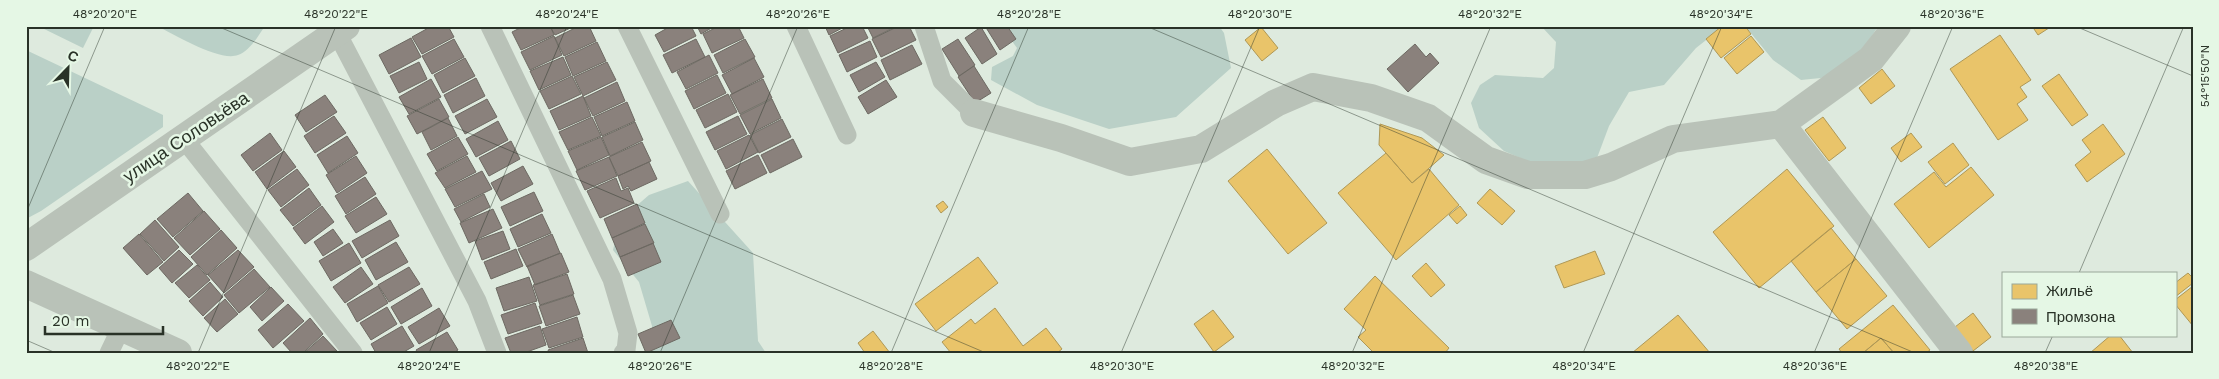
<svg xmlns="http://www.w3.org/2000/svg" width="2219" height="379" font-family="'Work Sans',sans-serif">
<rect width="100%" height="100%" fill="#deeade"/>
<path fill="#bad0c7" d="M38,26H94L83,48Z
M157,26H265C258,36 250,51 238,55C220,62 175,35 157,26Z
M1001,26H1219L1224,33L1231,68L1176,117L1109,129L1037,105L991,80L992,67L1013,56L1017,48Z
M1541,26H1724L1696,48L1664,85L1629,92L1609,126L1597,158L1585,165L1534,164L1504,151L1479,128L1471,103L1480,85L1495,75L1543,78L1554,68L1556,42Z
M1745,26H1878C1866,47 1845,71 1821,78C1814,79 1807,79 1801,80L1773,60Z
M26,50L163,115V127L41,211L26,219Z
M688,181L753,253L758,341L766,353H652V326L639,282L613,250L620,220L649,195Z"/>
<path fill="#e9c46a" stroke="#af9856" d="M1722,26H1745L1751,34L1721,58L1706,39Z
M2032,26H2052L2038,35Z
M1261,27L1278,48L1262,61L1245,40Z
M2000,35L2031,80L2020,87L2027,97L2017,104L2028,120L1998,140L1950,69Z
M1751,36L1764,52L1737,74L1724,58Z
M1882,69L1895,86L1871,104L1859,88Z
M2059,74L2088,115L2072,126L2042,86Z
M1823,117L1846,148L1829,161L1805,130Z
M1380,124L1422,138L1444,155L1412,183L1379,145Z
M2103,124L2125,154L2087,182L2075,165L2091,152L2082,140Z
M1911,133L1922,147L1901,162L1891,148Z
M1953,143L1969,165L1945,184L1928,162Z
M1267,149L1327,223L1288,254L1228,181Z
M1386,153L1412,183L1429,169L1459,205L1396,260L1338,193Z
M1971,167L1994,195L1929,248L1894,204L1934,172L1946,187Z
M1787,169L1834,226L1759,288L1713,232Z
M1490,189L1515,211L1502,225L1477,203Z
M943,201L948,207L941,213L936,206Z
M1460,206L1467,215L1457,224L1449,215Z
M1831,228L1856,259L1816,292L1791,261Z
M1595,251L1605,274L1564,288L1555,266Z
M978,257L998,283L936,331L915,304Z
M1856,259L1887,296L1847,329L1816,292Z
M1426,263L1445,285L1431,297L1412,276Z
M2188,273L2193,278V283L2175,297V283Z
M1375,276L1449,348L1445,353H1374L1358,337L1366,330L1344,309Z
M2193,286V326L2175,304V300Z
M1893,305L1930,350L1926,353H1894L1881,338L1863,353H1842L1839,349Z
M995,308L1023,346L1046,328L1062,349L1057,353H951L942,342L971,319L975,324Z
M1213,310L1234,337L1214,352L1194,324Z
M1973,313L1991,337L1973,351L1955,327Z
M1678,315L1710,353H1632Z
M873,331L890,353H865L858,343Z
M2111,335H2119L2133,353H2090Z
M1881,338L1894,353H1863Z"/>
<path fill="#8a817c" stroke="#6d6962" d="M432,26H448L454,37L422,54L412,37Z
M524,26H550L554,35L521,50L512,32Z
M550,26H575L555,35Z
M579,26H589L596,41L564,56L555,38Z
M671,26H691L696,36L664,52L655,35Z
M697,26H715L701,34Z
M719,26H738L744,38L712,53L703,34Z
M825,26H846L829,35Z
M851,26H862L868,38L838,53L830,36Z
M867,26H897L873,38Z
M899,26H909L916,40L881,57L872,39Z
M985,26H1007L1016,39L1000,50Z
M981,27L997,54L982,64L965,38Z
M554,36L562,55L530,70L521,52Z
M411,38L421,57L389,74L379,55Z
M454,39L464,57L432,74L422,56Z
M696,39L705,57L672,73L663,55Z
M745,39L755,57L723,73L714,55Z
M958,39L975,65L959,76L942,49Z
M870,41L877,57L847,72L839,55Z
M597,42L606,61L573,76L565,57Z
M1415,44L1426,57L1430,53L1439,63L1408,92L1387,69Z
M912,45L922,64L890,80L881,60Z
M709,55L718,73L686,89L677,72Z
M563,57L571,75L539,90L530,71Z
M465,58L475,76L443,93L434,75Z
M754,58L764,77L732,94L722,75Z
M419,62L427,79L399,93L390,76Z
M607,62L616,80L583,96L574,77Z
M876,62L885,77L859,92L850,75Z
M974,66L991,93L975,103L958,77Z
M717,75L726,93L694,109L685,91Z
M572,76L581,94L549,109L540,91Z
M476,78L485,96L453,113L444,95Z
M431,79L441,97L409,114L399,97Z
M763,79L772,98L740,114L730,95Z
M886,80L897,97L868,114L858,97Z
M617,82L625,101L593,116L584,98Z
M728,94L737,112L705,128L696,110Z
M325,95L337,112L306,132L295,115Z
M583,96L591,116L559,130L550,111Z
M439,99L449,117L417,134L407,116Z
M487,99L497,117L465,134L455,116Z
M772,99L781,118L750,134L740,115Z
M627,102L635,121L602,136L594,117Z
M334,116L346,133L315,153L304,136Z
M738,116L747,134L715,150L706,132Z
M592,117L601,136L568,150L559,132Z
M448,118L457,136L431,150L422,132Z
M782,119L791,137L759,153L750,135Z
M498,121L508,140L476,157L466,139Z
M635,122L643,140L610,156L602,137Z
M270,133L282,150L253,171L241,155Z
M749,135L758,152L726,169L717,151Z
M347,136L358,153L328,173L317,155Z
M458,137L468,154L437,171L427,154Z
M601,137L609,155L577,170L568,151Z
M793,139L802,157L770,173L761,155Z
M511,141L520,159L489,176L479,158Z
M642,142L651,161L618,176L609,157Z
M284,151L296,167L267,189L255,172Z
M758,155L767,173L735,189L726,171Z
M356,156L367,173L337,193L326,175Z
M467,156L476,172L445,188L435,173Z
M609,157L617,176L585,190L576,171Z
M649,162L657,179L631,191L628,186L623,189L618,176Z
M523,166L533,184L501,201L491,183Z
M297,169L309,185L281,207L268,190Z
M482,171L492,189L455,207L445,189Z
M365,177L376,194L346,214L335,196Z
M616,178L621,191L628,188L634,203L600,218L587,191Z
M309,188L321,205L293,226L280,210Z
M534,192L543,211L510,226L501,207Z
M188,193L203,211L173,237L157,219Z
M484,194L490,207L461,222L454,209Z
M376,197L387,214L356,233L345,216Z
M637,204L645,223L612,238L604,219Z
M322,206L334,222L305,244L293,228Z
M493,209L502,228L469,243L460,223Z
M204,211L220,229L190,255L174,238Z
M542,214L551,233L518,247L510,229Z
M155,220L179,247L164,261L140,234Z
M390,220L399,236L362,258L352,241Z
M645,224L654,243L620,257L612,238Z
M333,229L343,243L323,256L314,242Z
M221,230L237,248L207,275L191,257Z
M503,231L510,249L482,260L475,241Z
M139,234L163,262L147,275L123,248Z
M552,234L560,253L527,267L518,249Z
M396,242L408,262L376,280L365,260Z
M349,243L361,263L331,281L319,261Z
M653,243L661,262L628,276L620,257Z
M516,249L523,266L491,279L484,262Z
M179,250L193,264L172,283L159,268Z
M238,250L254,267L224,293L208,275Z
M561,253L569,272L535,285L527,266Z
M197,265L210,280L189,298L175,283Z
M361,267L373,284L345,303L333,287Z
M409,267L420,284L389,302L378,285Z
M254,269L270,287L239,313L224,295Z
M567,274L574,294L540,305L533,285Z
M529,277L537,301L504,311L496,288Z
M210,282L223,297L203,316L189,301Z
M378,286L388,303L357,322L347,304Z
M271,287L284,301L262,321L250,307Z
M422,288L432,306L401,324L391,307Z
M573,295L580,314L546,326L539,306Z
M225,299L238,314L217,332L204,318Z
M535,303L542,323L508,334L501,315Z
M288,304L304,321L273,348L258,330Z
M387,307L397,324L371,340L360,323Z
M439,308L450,326L419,344L408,327Z
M577,317L583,337L549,348L542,329Z
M310,318L323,334L303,353H292L283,343Z
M671,320L680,338L646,353L638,334Z
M402,326L414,346L402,353H376L371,344Z
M540,326L546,345L524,353H511L505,338Z
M447,332L458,350L453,353H418L416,350Z
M323,336L337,351L304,353Z
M583,338L588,353H549L548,350Z"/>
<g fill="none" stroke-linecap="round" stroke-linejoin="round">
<path stroke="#b9c2b8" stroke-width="19" d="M490,26L612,279L628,333L626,350L623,353
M627,26L720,214
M796,26L847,135
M924,26L942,81L974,113
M337,33L477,301L497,353
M184,139L353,353
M109,353L121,328"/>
<path stroke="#b9c2b8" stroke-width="28" d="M974,113L1061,138L1130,162L1201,149L1276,103L1313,87L1371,98L1428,118L1486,160L1528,175H1585L1611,167L1673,139L1781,124L1871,59L1897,26
M1781,124L1959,353
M26,247L346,26"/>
<path stroke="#b9c2b8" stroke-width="28" d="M26,284L178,353"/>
</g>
<path fill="none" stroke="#293227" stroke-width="1" stroke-opacity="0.45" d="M217,26L986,353M1146,26L1915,353M2075,26L2193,76M26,213L105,26M2079,273L2184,26M26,340L56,353M198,353L336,26M429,353L567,26M660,353L798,26M891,353L1029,26M1121,353L1260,26M1352,353L1491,26M1583,353L1722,26M1814,353L1953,26M2045,353L2053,335"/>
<g text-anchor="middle" stroke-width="5" stroke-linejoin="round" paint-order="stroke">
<g font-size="18" fill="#293227" stroke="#e5f7e5">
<text transform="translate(186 137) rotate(-34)" y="6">улица Соловьёва</text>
</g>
</g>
<rect width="2219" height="379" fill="none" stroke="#e5f7e5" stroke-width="55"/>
<rect x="2002" y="272" width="175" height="65" fill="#e5f7e5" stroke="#9aa899"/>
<rect x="2012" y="284" width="25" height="15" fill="#e9c46a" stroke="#9aa899"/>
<text x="2046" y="296" font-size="15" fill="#293227">Жильё</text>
<rect x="2012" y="309" width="25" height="15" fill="#8a817c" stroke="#9aa899"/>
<text x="2046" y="322" font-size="15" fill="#293227">Промзона</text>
<g transform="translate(68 68) rotate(23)" stroke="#e5f7e5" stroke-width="4" paint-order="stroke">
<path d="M0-4L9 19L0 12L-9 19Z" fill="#293227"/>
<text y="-8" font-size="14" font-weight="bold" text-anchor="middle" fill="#293227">С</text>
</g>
<path d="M45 326v8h118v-8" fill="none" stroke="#293227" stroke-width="2.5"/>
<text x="52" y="326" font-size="15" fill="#293227" stroke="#e5f7e5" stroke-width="4" paint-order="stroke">20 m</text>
<rect x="28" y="28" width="2164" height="324" fill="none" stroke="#293227" stroke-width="2"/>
<g font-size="12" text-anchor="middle" fill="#293227">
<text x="105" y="18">48°20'20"E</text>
<text x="336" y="18">48°20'22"E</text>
<text x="567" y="18">48°20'24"E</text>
<text x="798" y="18">48°20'26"E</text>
<text x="1029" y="18">48°20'28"E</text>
<text x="1260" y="18">48°20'30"E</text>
<text x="1490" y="18">48°20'32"E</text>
<text x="1721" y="18">48°20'34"E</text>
<text x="1952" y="18">48°20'36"E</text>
<text transform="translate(2205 76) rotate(-90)" y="4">54°15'50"N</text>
<text x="198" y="370">48°20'22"E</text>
<text x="429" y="370">48°20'24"E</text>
<text x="660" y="370">48°20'26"E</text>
<text x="891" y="370">48°20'28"E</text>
<text x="1122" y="370">48°20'30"E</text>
<text x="1353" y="370">48°20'32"E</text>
<text x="1584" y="370">48°20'34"E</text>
<text x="1815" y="370">48°20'36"E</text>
<text x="2046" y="370">48°20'38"E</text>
</g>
</svg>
